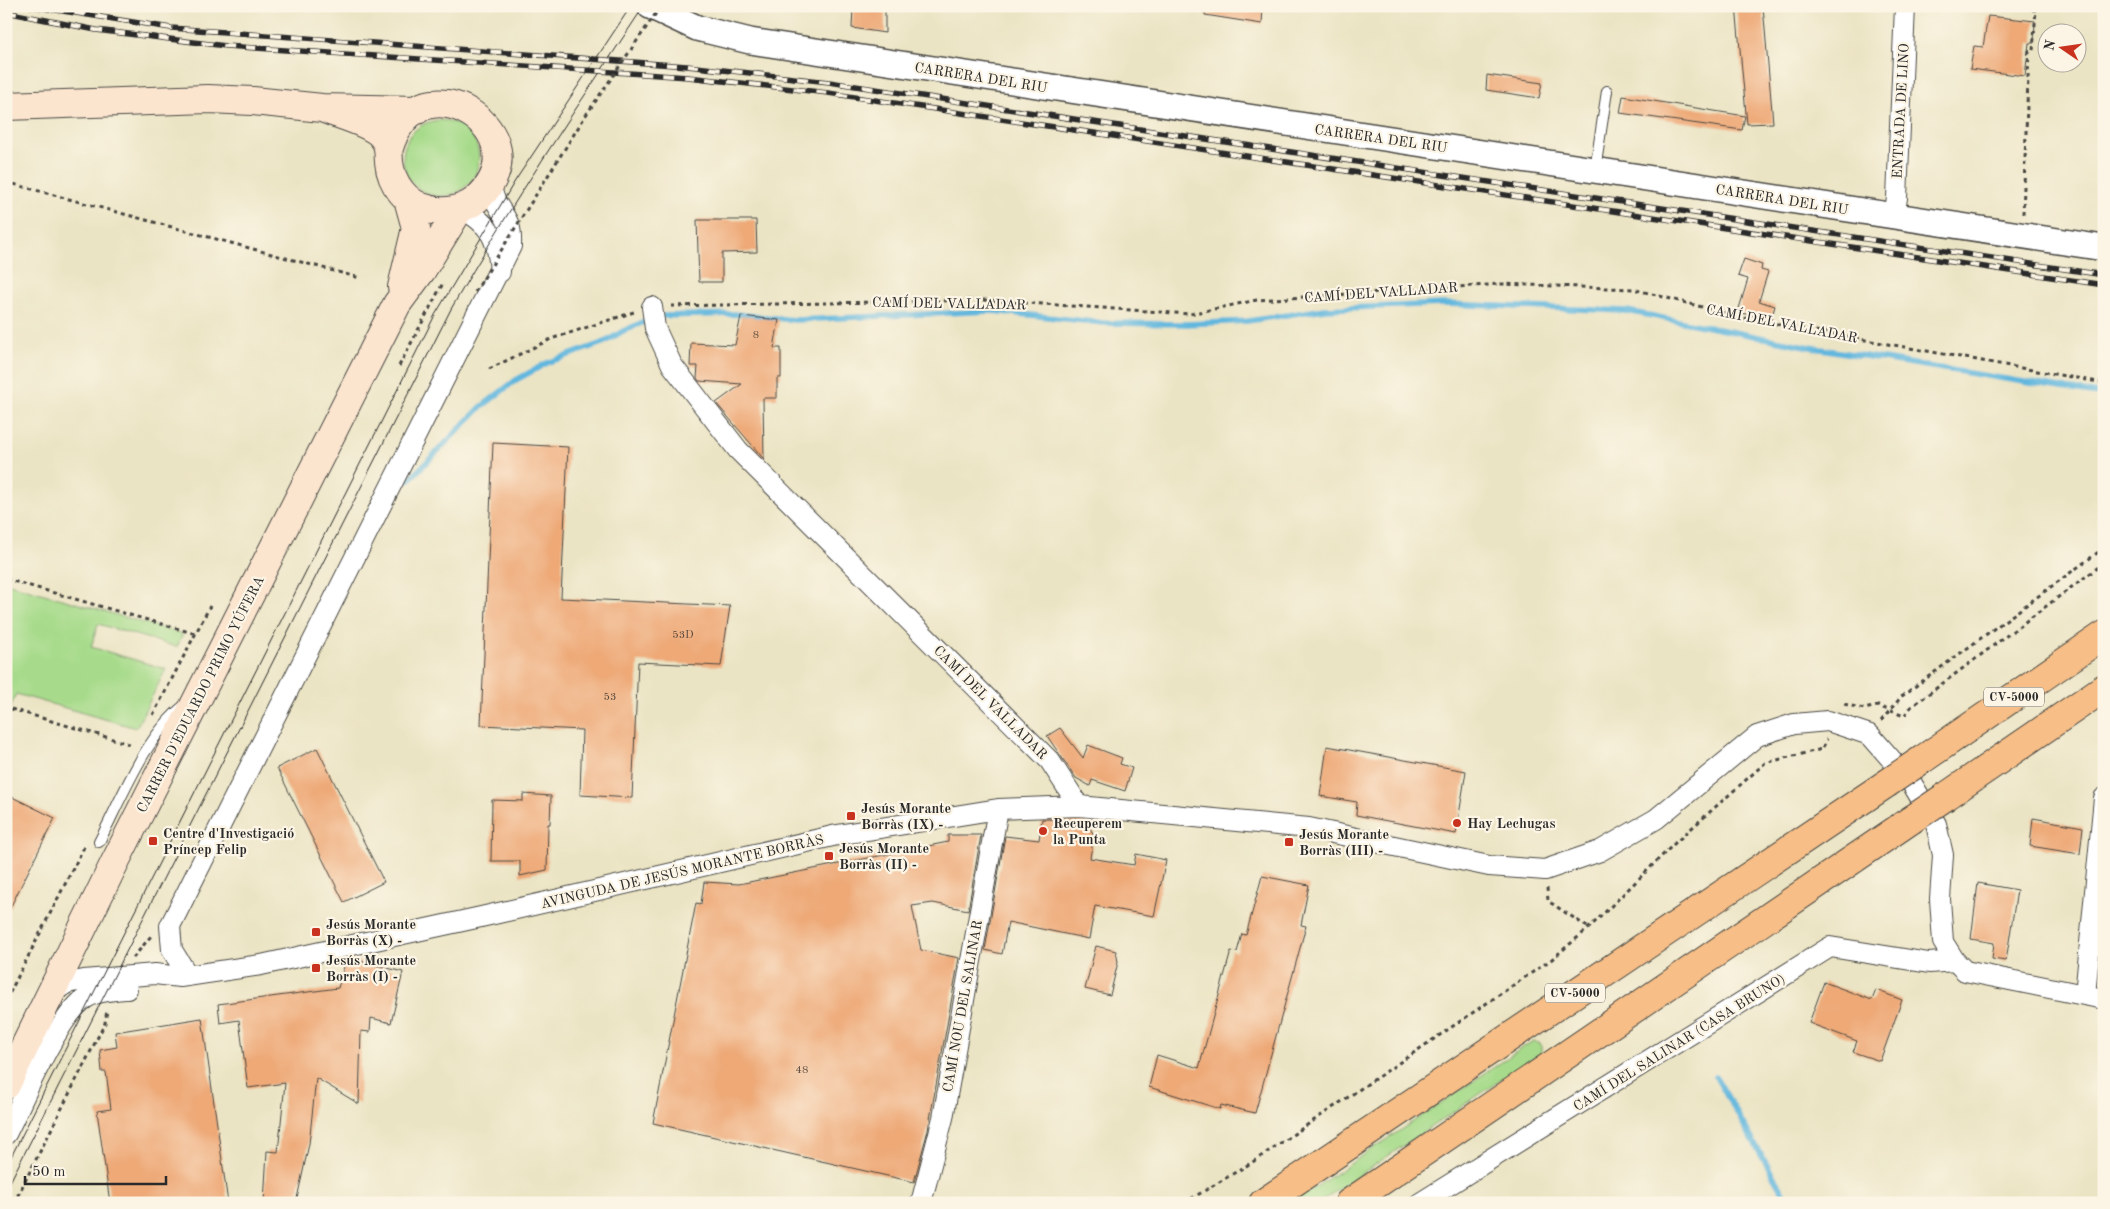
<svg xmlns="http://www.w3.org/2000/svg" width="2110" height="1209" font-family="'Old Standard TT',serif">
<rect width="100%" height="100%" fill="#fcf5e5"/>
<filter id="ink" filterUnits="userSpaceOnUse"><feTurbulence type="fractalNoise" baseFrequency=".02" numOctaves="2"/><feDisplacementMap in="SourceGraphic" scale="10" xChannelSelector="R" yChannelSelector="G"/><feConvolveMatrix kernelMatrix="1 2 1 2 8 2 1 2 1" color-interpolation-filters="sRGB"/></filter>
<filter id="wash" filterUnits="userSpaceOnUse"><feTurbulence type="fractalNoise" baseFrequency=".0096" numOctaves="4" result="noise"/><feDisplacementMap in="SourceGraphic" scale="20" xChannelSelector="R" yChannelSelector="G"/><feGaussianBlur stdDeviation="1.12" result="paint"/><feColorMatrix in="noise" values="0 0 0 0 0 0 0 0 0 0 0 0 0 0 0 0 0 1.4 0 .05"/><feComposite in="paint" operator="in"/></filter>
<g filter="url(#wash)">
<rect width="100%" height="100%" fill="#ebe4c4"/>
<path fill="#a7db8b" stroke="#69835b" d="M403 158a38 38 0 1 1 76 0a38 38 0 1 1-76 0Z
M6,583L183,634L177,647L98,624L91,647L166,669L136,728L16,694L6,719Z
M1533,1041L1541,1044V1053L1318,1203H1292Z"/>
<g fill="none" stroke-linecap="round" stroke-linejoin="round">
<path stroke="#62b7de" stroke-width="5.5" d="M663,316L734,314L795,320L992,311L1103,323L1187,324L1248,321L1325,309L1444,304L1627,311L1821,349L2104,395
M409,480L480,408L516,380L547,363L605,342L623,331L646,321
M1716,1077L1789,1203"/>
</g>
<g id="blocks">
<path fill="#eea977" d="M853,6H885V33L852,28Z
M1206,6H1263L1262,24L1205,15Z
M1736,6H1763L1773,123L1747,124Z
M1988,16L2035,21L2034,43H2029L2025,76L1970,69L1974,46L1983,47Z
M1487,75L1542,83L1539,98L1486,90Z
M1623,96L1745,116L1742,130L1620,113Z
M697,220H756L757,252L722,253V282H699Z
M1744,259L1762,265L1761,270L1768,272L1759,301L1775,306L1771,320L1738,312L1748,279L1738,276Z
M741,316L779,320L774,348H781V378H777V398H763L764,459L716,403L742,384L699,381L697,378L698,366H690L691,343L735,345Z
M493,443L568,447L561,598L730,606L721,666L638,662L632,798L580,795L582,730L481,725Z
M1060,728L1083,758L1088,745L1122,758L1120,764L1132,768L1125,791L1092,780L1090,786L1076,778L1047,736Z
M1327,746L1466,771L1456,834L1356,815L1357,802L1320,796Z
M317,748L384,882L344,902L277,768Z
M6,794L55,818L6,916Z
M523,794L551,796L550,824H548L547,870L520,876V861H491L492,800L523,801Z
M2033,818L2083,827L2080,854L2030,846Z
M1042,819L1085,820L1094,835L1090,858L1134,865L1136,854L1166,860L1154,916L1095,906L1089,939L1008,922L1002,954L985,950L1005,836L1039,840Z
M948,835H981L968,910L933,903L912,906L921,950L959,958L928,1130L914,1182L653,1123L696,903L701,904L704,882L739,884L948,842Z
M1262,876L1309,885L1301,925L1306,926L1255,1113L1221,1105L1220,1109L1149,1087L1157,1055L1199,1068L1231,951L1237,952L1242,934L1246,935Z
M1978,883L2017,890L2006,961L1992,959L1994,943L1971,939Z
M1096,946L1116,951L1118,962L1110,995L1085,989Z
M348,958L403,972L391,1023L371,1018L370,1032L361,1031L359,1104L316,1078L309,1144L296,1203H264L267,1151L278,1152L285,1083L248,1088L239,1020L220,1023L218,1004L338,988L346,959Z
M1824,982L1872,1000L1876,990L1902,1000L1880,1061L1853,1052L1857,1041L1809,1023Z
M202,1018L228,1203H110L97,1111L111,1109L106,1072H102L100,1050L117,1047L115,1032Z"/>
</g>
</g>
<g filter="url(#ink)">
<use href="#blocks" fill-opacity="0" stroke="#484742" stroke-width="1"/>
<g fill="none" stroke-linecap="round" stroke-linejoin="round">
<defs>
<path id="service" d="M1595,170L1607,91
M99,842C122,798 145,736 185,705"/>
<path id="minor" d="M461,208C490,224 498,238 500,272
M1894,216L1897,198L1905,6
M652,307L655,328L672,365L738,450L1050,761L1079,806
M188,976L172,950L170,926L511,246C512,222 507,222 496,202C493,197 492,190 490,183
M52,993L67,983L84,980L155,974L180,977L261,965L481,917L837,835L998,809L1079,806L1309,828L1489,866L1545,870L1600,851L1656,819L1757,736L1794,724L1828,721L1870,735L1911,782L1936,824L1943,855L1940,899L1943,942L1955,961L1965,971L2104,999
M2085,995L2104,798
M6,1134C22,1103 58,1015 86,998C97,991 114,990 127,989
M921,1203L943,1118L998,809
M1420,1203L1830,947L1929,963L1955,961"/>
<path id="tertiary" d="M650,6L697,28L750,41L2104,248"/>
<path id="secondary" d="M6,106L208,99L253,101L322,108L417,110
M322,108C338,115 373,123 383,137C390,146 388,152 389,162C391,183 406,204 428,209C444,214 465,210 478,198C546,135 418,50 389,148
M402,287L416,228L408,199
M6,1085L115,862L397,304L422,270L460,208"/>
<path id="trunk" d="M1923,759L2104,635
M1948,795L2104,688
M1263,1203L1886,784
M1349,1203L1911,820"/>
</defs>
<use href="#service" stroke="#484742" stroke-width="12"/>
<use href="#minor" stroke="#484742" stroke-width="22"/>
<use href="#tertiary" stroke="#484742" stroke-width="28"/>
<use href="#secondary" stroke="#484742" stroke-width="30"/>
<use href="#trunk" stroke="#484742" stroke-width="30"/>
<path stroke="#484742" stroke-width="3" stroke-dasharray="4 4" stroke-linecap="butt" d="M6,182L360,278
M2023,214L2029,51H2033L2036,10H2029V6
M671,306L983,300L1190,314L1257,300L1502,284L1633,289L1744,318L2104,383
M399,366L443,283
M489,369L551,339L634,312
M6,579L196,634
M1844,704L1864,709L1878,706L1904,716L1911,707L2104,563
M11,709L133,745
M153,715L210,606
M1881,721L1902,696L2104,548
M1547,888L1548,901L1589,928
M133,958L151,936
M6,1000L85,845
M14,1203L105,1023L107,1010
M1184,1203L1251,1163L1552,959L1589,928L1676,842L1765,763L1822,749L1827,739"/>
<use href="#service" stroke="#fff" stroke-width="10"/>
<use href="#minor" stroke="#fff" stroke-width="20"/>
<use href="#tertiary" stroke="#fff" stroke-width="25"/>
<use href="#secondary" stroke="#fce5cf" stroke-width="28"/>
<use href="#trunk" stroke="#f7be87" stroke-width="28"/>
<path stroke="#2b2b2b" stroke-width="1" d="M6,1167L435,315L515,181L631,6
M6,1190L451,309C510,205 578,106 644,6"/>
<defs>
<path id="rail" d="M31,6L171,28L687,66L829,82L2104,275
M6,12L96,30L226,46L688,77L828,93L2104,285"/>
</defs>
<use href="#rail" stroke="#2b2b2b" stroke-width="5.5"/>
<use href="#rail" stroke="#fcf5e5" stroke-width="4" stroke-dasharray="11" stroke-linecap="butt"/>
<defs>
<path id="trunk-bridge" d="M1886,784L1923,759
M1911,820L1948,795"/>
</defs>
<use href="#trunk-bridge" stroke="#484742" stroke-width="30" stroke-linecap="butt"/>
<path stroke="#484742" stroke-width="3" stroke-dasharray="4 4" stroke-linecap="butt" d="M475,292L586,115L661,6"/>
<use href="#trunk-bridge" stroke="#f7be87" stroke-width="28"/>
</g>
</g>
<g fill="#c8321e" stroke="#fcf5e5" stroke-width="2">
<rect x="846" y="811" width="10" height="10" rx="2.5"/>
<circle cx="1457" cy="823" r="5"/>
<circle cx="1043" cy="831" r="5"/>
<rect x="148" y="836" width="10" height="10" rx="2.5"/>
<rect x="1284" y="837" width="10" height="10" rx="2.5"/>
<rect x="824" y="851" width="10" height="10" rx="2.5"/>
<rect x="311" y="927" width="10" height="10" rx="2.5"/>
<rect x="311" y="963" width="10" height="10" rx="2.5"/>
</g>
<g text-anchor="middle" stroke-width="4.5" stroke-linejoin="round" paint-order="stroke">
<g font-size="11" fill="#5c4a3e">
<text x="756" y="338">8</text>
<text x="683" y="638">53D</text>
<text x="610" y="700">53</text>
<text x="802" y="1073">48</text>
</g>
<g fill="#fcf5e5" stroke="#6a6863" stroke-width="1">
<rect x="1984" y="687.5" width="60" height="19" rx="4"/>
<rect x="1545" y="983.5" width="60" height="19" rx="4"/>
</g>
<g font-size="12" font-weight="bold" fill="#2b2b2b">
<text x="2014" y="701">CV-5000</text>
<text x="1575" y="997">CV-5000</text>
</g>
<g font-size="14" fill="#2b2b2b" stroke="#fcf5e5">
<text transform="translate(981 77) rotate(9)" y="5">CARRERA DEL RIU</text>
<text transform="translate(1900 111) rotate(-87)" y="5">ENTRADA DE LINO</text>
<text transform="translate(1381 138) rotate(8)" y="5">CARRERA DEL RIU</text>
<text transform="translate(1782 199) rotate(9)" y="5">CARRERA DEL RIU</text>
<text transform="translate(1381 292) rotate(-4)" y="5">CAMÍ DEL VALLADAR</text>
<text transform="translate(949 303) rotate(1)" y="5">CAMÍ DEL VALLADAR</text>
<text transform="translate(1782 323) rotate(11)" y="5">CAMÍ DEL VALLADAR</text>
<text transform="translate(200 694) rotate(-63)" y="5">CARRER D'EDUARDO PRIMO YÚFERA</text>
<text transform="translate(991 702) rotate(45)" y="5">CAMÍ DEL VALLADAR</text>
<text transform="translate(682 871) rotate(-13)" y="5">AVINGUDA DE JESÚS MORANTE BORRÀS</text>
<text transform="translate(962 1006) rotate(-80)" y="5">CAMÍ NOU DEL SALINAR</text>
<text transform="translate(1679 1042) rotate(-32)" y="5">CAMÍ DEL SALINAR (CASA BRUNO)</text>
</g>
<g font-size="14" font-weight="bold" fill="#2b2b2b" stroke="#fcf5e5" text-anchor="start">
<text x="861" y="813">Jesús Morante<tspan x="861" dy="16">Borràs (IX) -</tspan></text>
<text x="1053" y="828">Recuperem<tspan x="1053" dy="16">la Punta</tspan></text>
<text x="1467" y="828">Hay Lechugas</text>
<text x="163" y="838">Centre d'Investigació<tspan x="163" dy="16">Príncep Felip</tspan></text>
<text x="1299" y="839">Jesús Morante<tspan x="1299" dy="16">Borràs (III) -</tspan></text>
<text x="839" y="853">Jesús Morante<tspan x="839" dy="16">Borràs (II) -</tspan></text>
<text x="326" y="929">Jesús Morante<tspan x="326" dy="16">Borràs (X) -</tspan></text>
<text x="326" y="965">Jesús Morante<tspan x="326" dy="16">Borràs (I) -</tspan></text>
</g>
</g>
<rect width="2110" height="1209" fill="none" stroke="#fcf5e5" stroke-width="25"/>
<g transform="translate(2062 48) rotate(283)"><circle r="24" fill="#fcf5e5" stroke="#a8a49b"/>
<path d="M0-4L9 19L0 12L-9 19Z" fill="#c8321e"/>
<text y="-8" font-size="14" font-weight="bold" text-anchor="middle" fill="#2b2b2b">N</text>
</g>
<path d="M25 1176v8h141v-8" fill="none" stroke="#2b2b2b" stroke-width="2.5"/>
<text x="32" y="1176" font-size="15" fill="#2b2b2b" stroke="#fcf5e5" stroke-width="4" paint-order="stroke">50 m</text>
</svg>
